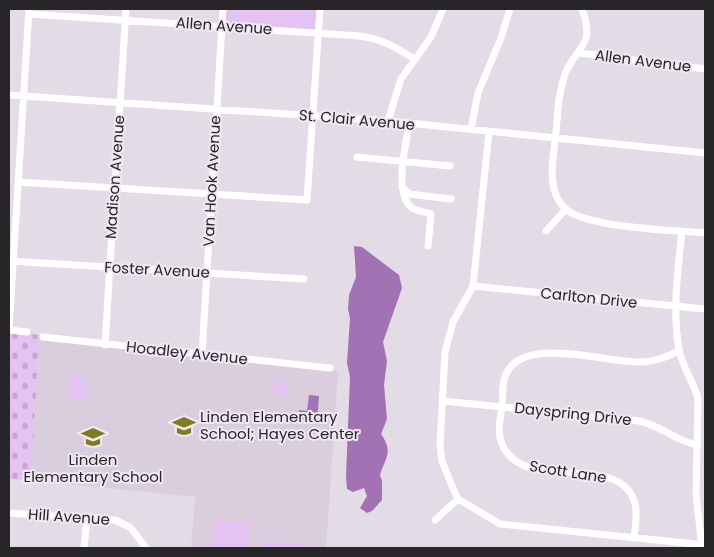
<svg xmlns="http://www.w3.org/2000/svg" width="714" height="557" font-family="Poppins,sans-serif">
<defs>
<pattern id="cemetery-stones" width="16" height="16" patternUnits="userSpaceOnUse" patternTransform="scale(1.25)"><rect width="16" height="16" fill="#e4c3f2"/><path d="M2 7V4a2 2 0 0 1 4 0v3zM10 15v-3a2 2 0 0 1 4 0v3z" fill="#c4a7d0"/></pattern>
</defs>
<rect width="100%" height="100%" fill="#e3dbe6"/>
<path fill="#d9cdde" d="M39,335L338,371L326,548H191L195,497L31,480Z"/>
<path fill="#e4c3f2" d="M223,9H320L319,32L221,26Z
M79,374L89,388L88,393H85L84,400L69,398L71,377Z
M274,381L288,382L287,396L273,395Z
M215,519L251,523L248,548H212Z
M264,541L300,543L310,548H264Z"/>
<path fill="url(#cemetery-stones)" d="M9,331L39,335L31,480L9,479Z"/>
<path fill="#a272b4" d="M354,246L362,247L399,275L402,288L383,342L387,361L384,385L387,419L381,434C394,453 385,458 380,475L382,481V500L372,511L367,513L360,508L367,496L364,488L353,492L347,489L346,476L350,377L347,363L350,318L348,309L349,295L356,277Z
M309,395L319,396L317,421L298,419L299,410L307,411Z"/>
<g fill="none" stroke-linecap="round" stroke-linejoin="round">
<path stroke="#fff" stroke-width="7" d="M582,9C596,47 577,45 565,74C557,97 558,118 555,141C552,163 547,194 567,210C590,228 674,230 705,233
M29,14L360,36C381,39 396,47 414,59
M580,53L705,69
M9,95L388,121L705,153
M388,121L401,79L431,37L443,9
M409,124C406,145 393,193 412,208C417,211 425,212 431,214L428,246
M471,129L478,93L501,38L510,9
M489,132L473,286L453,322L445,352L440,445L442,461L452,486L458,499L500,524L705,545
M357,157L450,166
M18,182L307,200L320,9
M402,187L409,194L451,199
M546,231L566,209
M682,231C678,270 672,310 679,349C682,367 694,382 698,399L696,494L702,548
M9,261L304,279
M473,286L705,309
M27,332L9,330L29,9
M43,337L330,368
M105,345L126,9
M202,354L223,9
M443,401L639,421C660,425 676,441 697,445
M9,513L115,520L131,528L146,548
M435,520L458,499
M634,538C635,527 638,515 635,504C621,449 523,496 502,444C497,433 500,419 502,407C503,398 502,388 504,380C516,332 605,363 640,362C654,362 666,357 679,351
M84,548L87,518"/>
</g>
<defs>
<symbol id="school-bare" viewBox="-9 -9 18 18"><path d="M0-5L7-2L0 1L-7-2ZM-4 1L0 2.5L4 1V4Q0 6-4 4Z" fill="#807b21" stroke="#f0e8f3" stroke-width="2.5" paint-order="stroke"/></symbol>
</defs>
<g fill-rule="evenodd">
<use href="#school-bare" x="168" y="410" width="32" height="32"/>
<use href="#school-bare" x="77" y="421" width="32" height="32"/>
</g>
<g text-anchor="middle" stroke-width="4" stroke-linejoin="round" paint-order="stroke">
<g font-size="15" fill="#282529" stroke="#f0e8f3">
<text transform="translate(224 26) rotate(4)" y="5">Allen Avenue</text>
<text transform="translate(643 61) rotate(7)" y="5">Allen Avenue</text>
<text transform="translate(357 120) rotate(5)" y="5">St. Clair Avenue</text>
<text transform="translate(115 177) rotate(-86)" y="5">Madison Avenue</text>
<text transform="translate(212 181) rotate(-87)" y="5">Van Hook Avenue</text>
<text transform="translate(157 270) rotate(3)" y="5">Foster Avenue</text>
<text transform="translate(589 298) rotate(6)" y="5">Carlton Drive</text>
<text transform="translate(187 353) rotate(6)" y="5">Hoadley Avenue</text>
<text transform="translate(573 414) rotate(6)" y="5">Dayspring Drive</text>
<text transform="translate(568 472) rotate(9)" y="5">Scott Lane</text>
<text transform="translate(69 517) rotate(4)" y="5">Hill Avenue</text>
</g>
<g font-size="15" fill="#282529" stroke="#f0e8f3" text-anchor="start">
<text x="200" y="422">Linden Elementary<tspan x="200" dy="17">School; Hayes Center</tspan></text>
<text x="93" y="465" text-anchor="middle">Linden<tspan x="93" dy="17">Elementary School</tspan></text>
</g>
</g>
<rect width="714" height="557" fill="none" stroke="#282529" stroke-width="20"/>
</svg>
